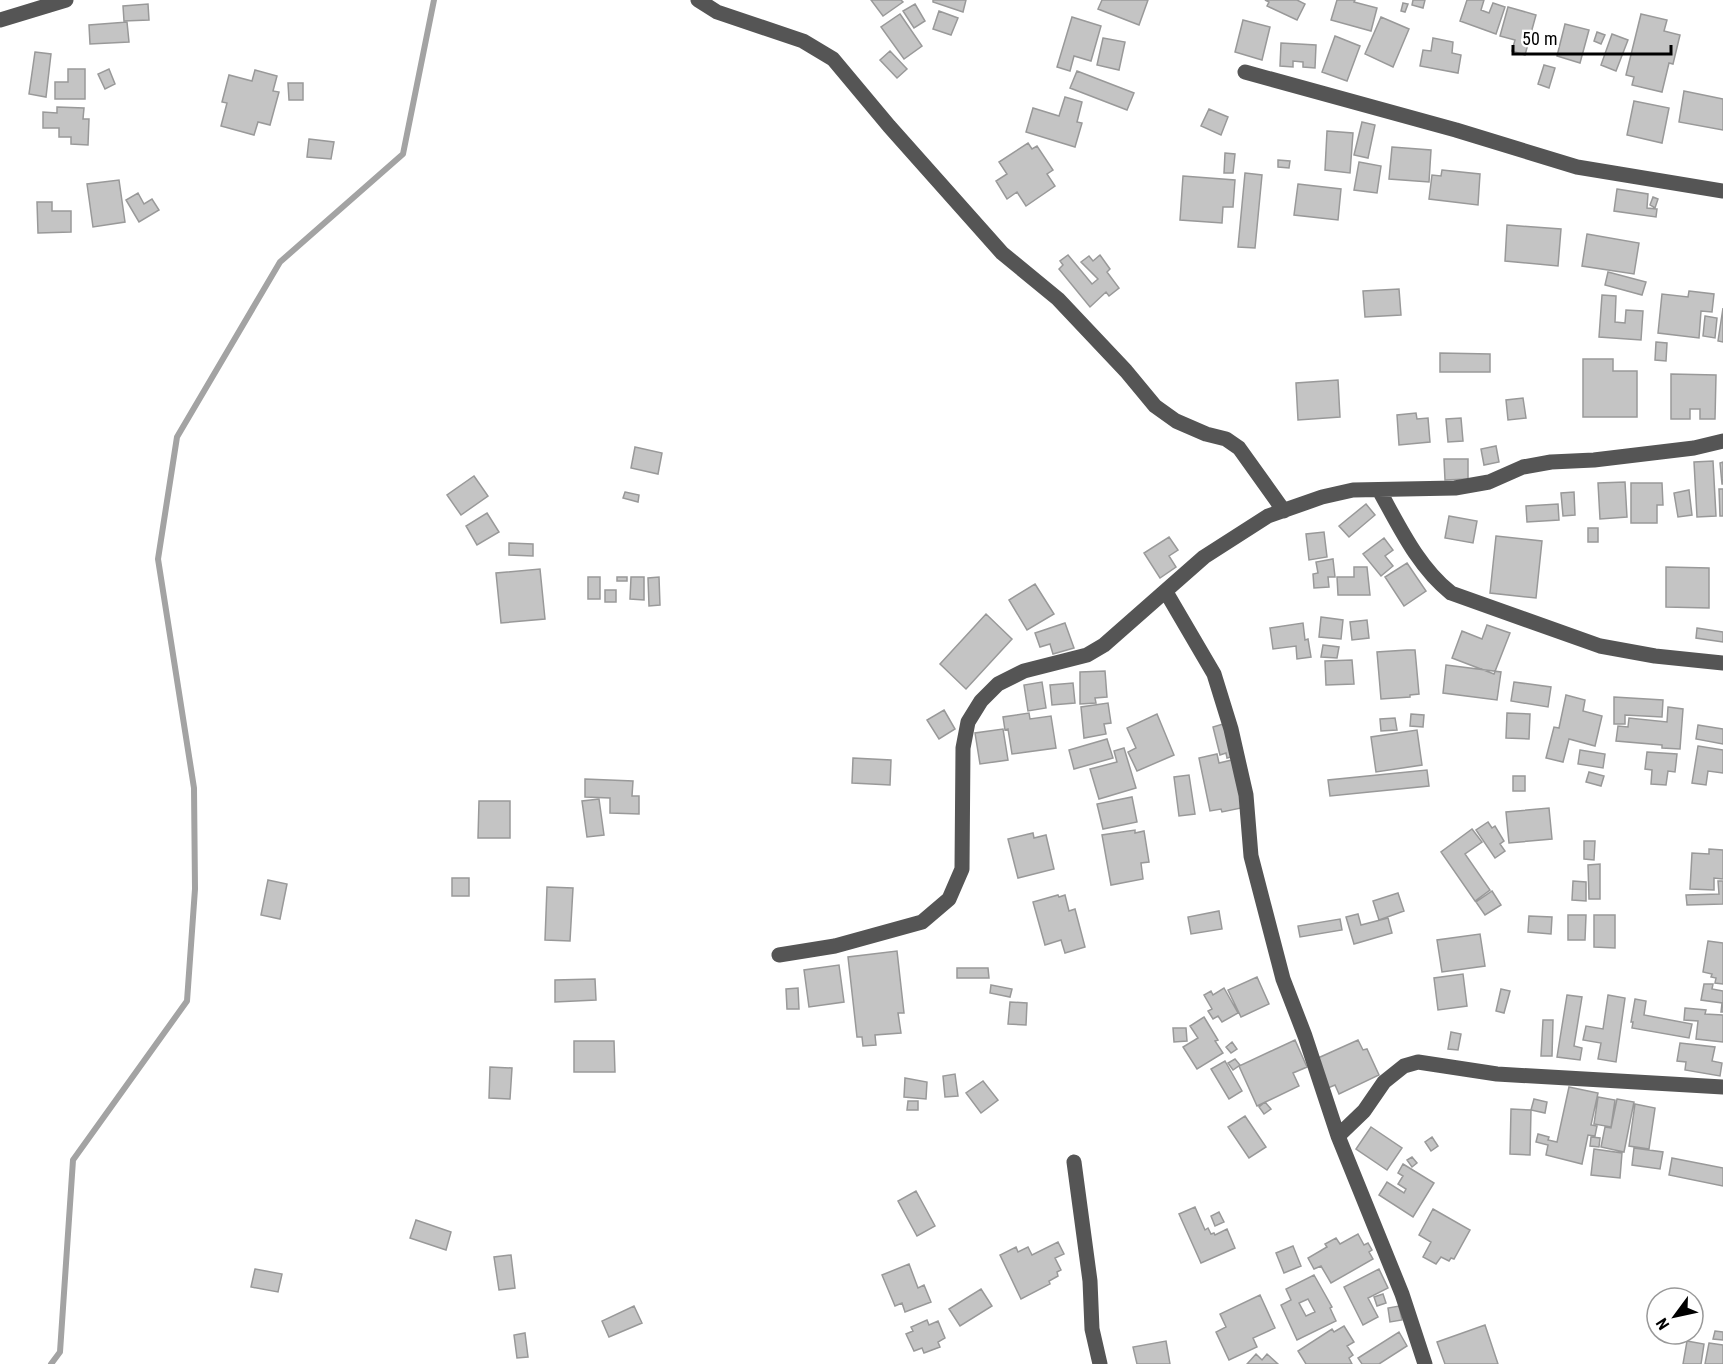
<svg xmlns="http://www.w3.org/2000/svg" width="1723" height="1364" font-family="'Roboto Condensed',sans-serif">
<rect width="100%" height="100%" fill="#fff"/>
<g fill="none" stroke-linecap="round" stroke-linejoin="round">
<path stroke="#a3a3a3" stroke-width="6" d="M51,1364L60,1352L73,1160L187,1001L195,889L194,788L158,559L177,437L280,262L403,154L434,0"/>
</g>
<path fill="#c4c4c4" stroke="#999" stroke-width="1.5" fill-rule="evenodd" d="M871,0H901L903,2L883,16Z
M933,0H966L963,12L933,2Z
M1102,0H1148L1139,25L1098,9Z
M1265,0H1297L1305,4L1297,20L1267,6L1269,2Z
M1337,0H1355L1354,2L1377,8L1371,31L1331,20Z
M1413,0H1425L1423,8L1412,5Z
M1467,0H1484L1481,10L1489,13L1493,3L1505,7L1496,34L1460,21Z
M1403,3L1408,4L1405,12L1401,11Z
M148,4L149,20L124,21L123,6Z
M915,4L925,21L914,28L903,11Z
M1508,7L1536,15L1525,55L1512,51L1515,40L1500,36Z
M939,11L958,18L951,35L933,29Z
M900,14L922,46L904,59L881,27Z
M1641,14L1667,20L1664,31L1680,35L1673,64L1669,63L1662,92L1632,85L1634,77L1626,75Z
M1072,17L1101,26L1091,61L1074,56L1070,71L1057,67Z
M1381,17L1409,29L1393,67L1365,54Z
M1243,20L1270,27L1262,60L1235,52Z
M127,22L129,42L90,44L89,25Z
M1565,24L1589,30L1580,63L1557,56Z
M1597,32L1605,35L1601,44L1594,41Z
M1612,34L1628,40L1616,71L1601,65Z
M1335,36L1360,46L1347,81L1322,72Z
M1103,38L1125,42L1119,70L1097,65Z
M1433,38L1453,42L1452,53L1461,55L1458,73L1420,66L1423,50L1431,51Z
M1281,43L1316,45L1315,68L1303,67V62L1293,61V67L1280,66Z
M890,51L907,69L897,78L880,60Z
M35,52L51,54L46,97L29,94Z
M1544,65L1555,68L1549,88L1538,84Z
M68,69H85V99H55V82H68Z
M109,69L115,84L105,89L98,74Z
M255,70L277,76L273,91L279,92L270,125L258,122L254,135L221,126L227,103L222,102L229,75L252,81Z
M1077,71L1134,93L1127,110L1070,88Z
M288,83H303V100H289Z
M1684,91L1723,99V130L1679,122Z
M1065,97L1082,102L1077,122L1082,123L1075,147L1026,132L1033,108L1059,116Z
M1634,101L1669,108L1662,143L1627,135Z
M57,107L84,108L83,119H89L88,145L71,144V137H59V128H43V112L57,113Z
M1209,109L1228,117L1221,135L1201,126Z
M1362,122L1375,125L1368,158L1354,155Z
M1327,131L1353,133L1350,173L1325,170Z
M309,139L334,142L331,159L307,157Z
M1028,143L1032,149L1037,146L1053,170L1047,174L1055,186L1026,206L1017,192L1007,199L996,181L1007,174L999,162Z
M1392,147L1431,150L1429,182L1389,179Z
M1225,153L1235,154L1233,173H1224Z
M1278,160L1290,161L1289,168L1278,167Z
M1359,162L1381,166L1377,193L1354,190Z
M1442,170L1480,174L1478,205L1429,199L1432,175L1441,176Z
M1245,173L1262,175L1255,248L1238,247Z
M1183,176L1235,180L1233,207H1223L1222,223L1180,220Z
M119,180L125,222L93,227L87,184Z
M1298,184L1341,189L1338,220L1294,215Z
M1617,189L1648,194L1647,208L1657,209L1656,217L1614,211Z
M138,193L144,204L152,199L159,210L139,222L126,200Z
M1653,197L1658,199L1655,208L1650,205Z
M37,202H52V211H71V232L38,233Z
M1507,225L1561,229L1558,266L1505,261Z
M1587,234L1639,243L1634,274L1582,266Z
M1068,255L1092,284L1098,279L1081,262L1089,256L1093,261L1100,255L1110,269L1107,272L1119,288L1109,296L1106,292L1090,307L1059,269L1063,265L1060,261Z
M1608,272L1646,282L1642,295L1605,285Z
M1399,289L1401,315L1365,317L1363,291Z
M1689,291L1714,294L1712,312L1701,311L1699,338L1658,333L1662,294L1688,297Z
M1602,295L1616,296L1615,322L1625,323L1626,310L1643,311L1641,340L1599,337Z
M1723,308V342L1718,341Z
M1705,316L1717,318L1715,338L1703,336Z
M1656,342L1667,343L1666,361L1655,360Z
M1440,353L1490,354V372H1440Z
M1583,359H1613V371H1637V417H1583Z
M1671,374L1716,375L1715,419H1700V409H1690V419H1671Z
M1338,380L1340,417L1298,420L1296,383Z
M1523,398L1526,418L1508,420L1506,400Z
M1416,413L1417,419L1428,418L1430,442L1399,445L1397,415Z
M1461,418L1463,441L1448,442L1446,419Z
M1496,446L1499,462L1484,465L1481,449Z
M635,447L662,453L658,474L631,468Z
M1444,459H1468V479L1445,480Z
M1713,461L1716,516L1697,517L1694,462Z
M1723,462V484H1722L1720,463Z
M474,476L488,496L461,515L447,495Z
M1625,482L1627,517L1600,519L1598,483Z
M1631,483H1662L1663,505H1657V523H1631Z
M1719,489H1723V516H1720Z
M1689,490L1692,515L1678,517L1674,493Z
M625,492L639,495L638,502L623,498Z
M1574,492L1575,515L1563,516L1561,493Z
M1366,504L1375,515L1349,537L1339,526Z
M1558,504L1559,520L1527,522L1526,506Z
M487,513L499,532L477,545L466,526Z
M1449,516L1477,521L1473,543L1445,538Z
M1588,528H1598V542H1588Z
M1324,532L1327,557L1309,560L1306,534Z
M1496,536L1542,541L1536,598L1490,593Z
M1169,537L1178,550L1169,556L1176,567L1160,578L1144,553Z
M1384,538L1393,550L1385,556L1393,566L1381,576L1363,554Z
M509,543L533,544V556L509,555Z
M1333,559L1335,577H1328L1329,587L1314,588L1313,574L1318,573L1316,562Z
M1407,563L1426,591L1404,606L1385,577Z
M1354,567H1367L1370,595H1338L1337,577H1354Z
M1666,567L1709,568V608L1666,607Z
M540,569L545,619L501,623L496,573Z
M588,577H600V599H588Z
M617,577H627V581H617Z
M631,577H644V600L630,599Z
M659,577L660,605L649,606L648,578Z
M1035,584L1054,614L1027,630L1009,600Z
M605,590H616V602H605Z
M986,614L1012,639L966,689L940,664Z
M1321,617L1343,620L1341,639L1319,637Z
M1367,620L1369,638L1352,640L1350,622Z
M1065,623L1074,648L1053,654L1050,644L1040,647L1035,633Z
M1303,623L1305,640L1308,639L1311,657L1297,659L1296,646L1273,649L1270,628Z
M1487,625L1510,633L1494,674L1452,658L1462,631L1482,639Z
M1697,628L1723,632V642L1696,638Z
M1323,645L1339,647L1337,658L1321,657Z
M1407,650H1415L1419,694L1410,695V697L1381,699L1377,652Z
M1352,660L1354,684L1326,685L1325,661Z
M1446,665L1501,672L1497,700L1443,693Z
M1105,671L1107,697L1095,698L1096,703L1080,704V672Z
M1042,682L1046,708L1028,711L1024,685Z
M1514,682L1551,687L1548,707L1511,701Z
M1073,683L1075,703L1052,705L1050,685Z
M1566,695L1585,700L1583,711L1602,716L1595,746L1569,739L1563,762L1546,758L1554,727L1559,728Z
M1614,697L1663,700L1662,717L1625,715V724H1614Z
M1108,703L1111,723L1104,724L1106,734L1084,738L1081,707Z
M1668,707L1683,709L1680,749L1662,748V745L1616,741L1618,726L1628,727L1629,718L1667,722Z
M944,710L955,729L939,739L927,720Z
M1029,713L1030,719L1051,716L1056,748L1012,754L1008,729L1005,730L1003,717Z
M1507,713L1530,714L1529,739L1506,738Z
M1157,714L1174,755L1137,771L1128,752L1136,748L1127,728Z
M1411,714L1424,715L1423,727L1410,726Z
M1395,718L1397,730L1381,731L1380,719Z
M1230,722L1239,755L1227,758L1226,753L1220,755L1213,727Z
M1698,725L1723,729V744L1696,739Z
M1003,729L1008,760L980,764L975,733Z
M1417,730L1422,765L1376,772L1371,737Z
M1107,739L1113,758L1074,769L1069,750Z
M1698,746L1723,750V773L1708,771L1706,785L1692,783Z
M1124,748L1136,788L1099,799L1090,769L1117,762L1114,751Z
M1580,750L1605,754L1603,768L1578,764Z
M1647,752L1677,754L1675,772L1668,771L1666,785L1651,784L1652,770L1645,769Z
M1217,754L1219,763L1236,759L1246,807L1222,812L1221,809L1210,811L1199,758Z
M853,758L891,760L890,785L852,783Z
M1427,770L1429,786L1330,796L1328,780Z
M1589,772L1604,776L1601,786L1586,782Z
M1189,775L1195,814L1179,816L1174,777Z
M1513,776H1525V791H1513Z
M585,779L633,781L632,796H639V814L610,813V798L585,797Z
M1132,797L1137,822L1103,829L1097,804Z
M599,799L604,835L587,837L582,801Z
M479,801H510V838H478Z
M1549,808L1552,839L1509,843L1506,812Z
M1488,822L1492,828L1495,826L1504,841L1500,844L1505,851L1495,858L1476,830Z
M1472,829L1482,842L1465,854L1490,890L1475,901L1441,852Z
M1135,830V833L1144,831L1149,862L1141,863L1143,879L1111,885L1102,835Z
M1033,833L1034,838L1046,835L1054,869L1018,878L1008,839Z
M1584,841H1595L1594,860L1584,859Z
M1709,849L1723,850V879L1714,878V890L1690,889L1692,853L1709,854Z
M1600,864V899H1589L1588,865Z
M452,878H469V896H452Z
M268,880L287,884L280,919L261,915Z
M1573,881L1586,882V901L1572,900Z
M1718,881H1723V904L1687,905L1686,895L1719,894Z
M547,887L573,888L570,941L545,940Z
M1492,891L1501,905L1485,915L1476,902Z
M1398,893L1404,911L1379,920L1373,901Z
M1058,895L1059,897L1065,895L1069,911L1075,909L1085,947L1065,953L1061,940L1045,945L1033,902Z
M1219,911L1222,929L1191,934L1188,917Z
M1358,914L1361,925L1388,918L1392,933L1354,944L1346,917Z
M1568,915H1586L1585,940H1568Z
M1594,915H1615V948L1594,947Z
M1529,916L1552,917L1551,934L1528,932Z
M1340,919L1342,930L1300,937L1298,926Z
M1480,934L1485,966L1442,972L1437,940Z
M1708,941L1723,943V984L1715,983L1716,978L1711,977L1712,974L1703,972Z
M897,951L904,1013H898L901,1033L875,1035L876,1045L863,1046L862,1037H857L848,957Z
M839,965L844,1002L809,1007L804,970Z
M957,968H988L989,978H957Z
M1463,974L1467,1006L1438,1010L1434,978Z
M1257,977L1269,1004L1241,1017L1228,990Z
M595,979L596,1000L555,1002V980Z
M1704,984H1713L1712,989L1723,991V1012H1721L1722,1003L1701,1000Z
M991,985L1012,989L1010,997L990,993Z
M798,988L799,1009H787L786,989Z
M1224,988L1238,1013L1222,1022L1218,1016L1213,1019L1208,1011L1212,1009L1204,995L1211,991L1213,995Z
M1501,989L1510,991L1504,1013L1496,1011Z
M1567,995L1582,997L1574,1046L1582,1048L1580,1060L1557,1057Z
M1608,995L1625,998L1616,1062L1598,1059L1601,1043L1583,1040L1586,1026L1603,1029Z
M1635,999L1646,1001L1644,1015L1692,1024L1689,1038L1632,1028L1633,1022H1631Z
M1010,1002L1027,1003L1026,1025L1008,1024Z
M1685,1008L1706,1010L1705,1014L1723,1015V1042L1696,1039L1698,1021L1684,1020Z
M1204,1017L1218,1040L1215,1041L1223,1053L1197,1069L1183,1047L1198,1038L1190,1026Z
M1543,1020H1553L1552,1056H1541Z
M1173,1028H1186L1187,1041L1174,1042Z
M1451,1032L1461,1034L1458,1050L1448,1049Z
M1295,1040L1307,1067L1293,1073L1299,1086L1257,1106L1239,1066Z
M1358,1040L1363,1050L1367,1049L1379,1075L1339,1094L1335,1085L1328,1088L1318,1058Z
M574,1041H614L615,1072H574Z
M1232,1042L1237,1049L1231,1053L1226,1047Z
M1680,1043L1715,1047L1712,1061L1722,1063L1720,1076L1685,1070L1686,1062L1677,1061Z
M1235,1059L1240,1065L1233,1070L1228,1063Z
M1225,1061L1242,1091L1229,1099L1211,1069Z
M490,1067L512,1068L510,1099L489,1098Z
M955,1074L958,1096L945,1097L943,1076Z
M905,1078L927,1082L926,1099L904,1097Z
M983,1081L998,1100L981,1113L966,1093Z
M1569,1087L1598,1093L1591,1125L1597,1126L1595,1136L1588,1135L1582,1164L1546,1155L1548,1145L1536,1142L1538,1134L1549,1137L1548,1140L1557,1142Z
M1598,1097L1615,1100L1611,1127L1594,1124Z
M1534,1099L1547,1102L1545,1113L1531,1110Z
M1617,1099L1634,1102L1624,1152L1601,1147L1605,1127L1611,1128Z
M908,1101H918V1110H907Z
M1265,1102L1271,1109L1264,1114L1259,1107Z
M1635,1104L1655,1108L1649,1149L1629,1146Z
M1511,1109L1531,1110L1530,1155L1510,1154Z
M1245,1116L1266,1147L1249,1158L1228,1127Z
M1371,1127L1402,1148L1387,1170L1356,1149Z
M1432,1137L1438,1146L1431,1151L1425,1142Z
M1591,1137L1600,1138L1599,1147L1590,1146Z
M1634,1148L1663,1152L1660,1169L1632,1165Z
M1594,1149L1622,1153L1620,1178L1591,1175Z
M1412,1157L1417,1163L1412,1167L1407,1160Z
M1672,1158L1723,1168V1186L1669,1175Z
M1403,1164L1434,1183L1413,1217L1379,1195L1387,1182L1404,1193L1406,1189L1398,1184L1403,1176L1398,1173Z
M916,1191L935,1226L917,1236L898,1201Z
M1195,1207L1205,1230L1208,1228L1211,1234L1214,1233L1215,1235L1227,1229L1235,1248L1201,1263L1179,1214Z
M1433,1209L1470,1230L1454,1259L1451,1258L1449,1261L1441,1257L1436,1264L1423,1257L1431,1242L1419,1235Z
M1219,1212L1224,1222L1215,1226L1211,1216Z
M416,1220L451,1232L446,1250L410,1238Z
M1358,1234L1364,1245L1368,1243L1372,1250L1369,1252L1373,1259L1331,1283L1321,1266L1314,1269L1308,1258L1327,1247L1325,1244L1336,1238L1340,1244Z
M1058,1242L1064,1254L1055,1258L1061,1270L1057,1272L1058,1276L1049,1281L1050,1284L1021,1299L1000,1255L1016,1247L1018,1252L1028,1247L1032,1255Z
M1293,1246L1301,1266L1284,1273L1276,1253Z
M511,1255L515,1288L499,1290L494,1257Z
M909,1264L918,1288L924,1285L931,1302L905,1312L902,1303L895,1306L882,1275Z
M255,1269L282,1274L278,1292L251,1287Z
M1379,1269L1388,1288L1368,1298L1378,1317L1363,1325L1344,1287Z
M1314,1275L1332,1307L1330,1308L1336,1321L1297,1340L1281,1305L1291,1300L1286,1289ZM1308,1299L1315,1312L1306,1316L1299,1303Z
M981,1289L992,1306L960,1326L949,1309Z
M1383,1294L1386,1303L1377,1306L1374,1297Z
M1260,1295L1275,1328L1253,1338L1257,1347L1229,1360L1216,1332L1226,1327L1220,1314Z
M634,1306L642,1323L609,1337L602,1321Z
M1399,1306L1402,1320L1390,1322L1388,1308Z
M927,1320L929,1325L938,1321L945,1338L938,1342L940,1347L924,1353L922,1348L914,1351L906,1334L913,1331L911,1327Z
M1485,1325L1498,1364H1445L1437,1342Z
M1344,1326L1354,1342L1347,1346L1353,1355L1349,1358L1352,1364H1306L1298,1351L1332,1329L1334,1332Z
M1715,1331L1723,1332V1340L1713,1339Z
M1399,1332L1407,1346L1379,1364H1362L1358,1358Z
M525,1333L528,1357L517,1358L514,1335Z
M1166,1341L1170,1364H1137L1133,1347Z
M1687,1341L1704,1344L1701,1364H1683Z
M1709,1343L1723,1345V1364H1705Z
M1256,1354L1262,1360L1267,1354L1278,1364H1247Z"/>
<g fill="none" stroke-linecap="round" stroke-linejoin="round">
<path stroke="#555" stroke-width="15" d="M698,0L717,12L803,41L833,59L889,126L1002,253L1058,299L1126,371L1155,406L1176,421L1206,434L1226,439L1239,448L1284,511
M0,20L66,0
M1245,72L1456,130L1577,167L1723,191
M1379,490C1399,526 1418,567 1451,593L1600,646L1655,656L1723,663
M1166,592L1214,674L1231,729L1246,795L1251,856L1283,979L1305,1036L1338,1136L1402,1294L1425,1364
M779,955L835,946L922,922L949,899L962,869L963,748L968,722L981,701L998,684L1024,671L1087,655L1104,645L1204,557L1268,516L1322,497L1353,490L1455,488L1489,482L1523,467L1551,462L1594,460L1694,448L1723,441
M1338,1136L1364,1111L1384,1082L1404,1066L1418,1062L1497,1074L1723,1087
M1074,1162L1090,1281L1092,1329L1100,1364"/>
</g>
<g transform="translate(1675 1316) rotate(237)"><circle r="28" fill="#ffffff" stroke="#999999" stroke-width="1.5"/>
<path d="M0-4.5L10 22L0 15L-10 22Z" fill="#000000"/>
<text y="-9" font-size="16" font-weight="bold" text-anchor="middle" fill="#000000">N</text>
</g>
<path d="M1513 45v9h158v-9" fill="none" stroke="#000000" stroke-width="3"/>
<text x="1522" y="45" font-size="18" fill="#000000" stroke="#ffffff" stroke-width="4.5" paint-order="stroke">50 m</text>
</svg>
